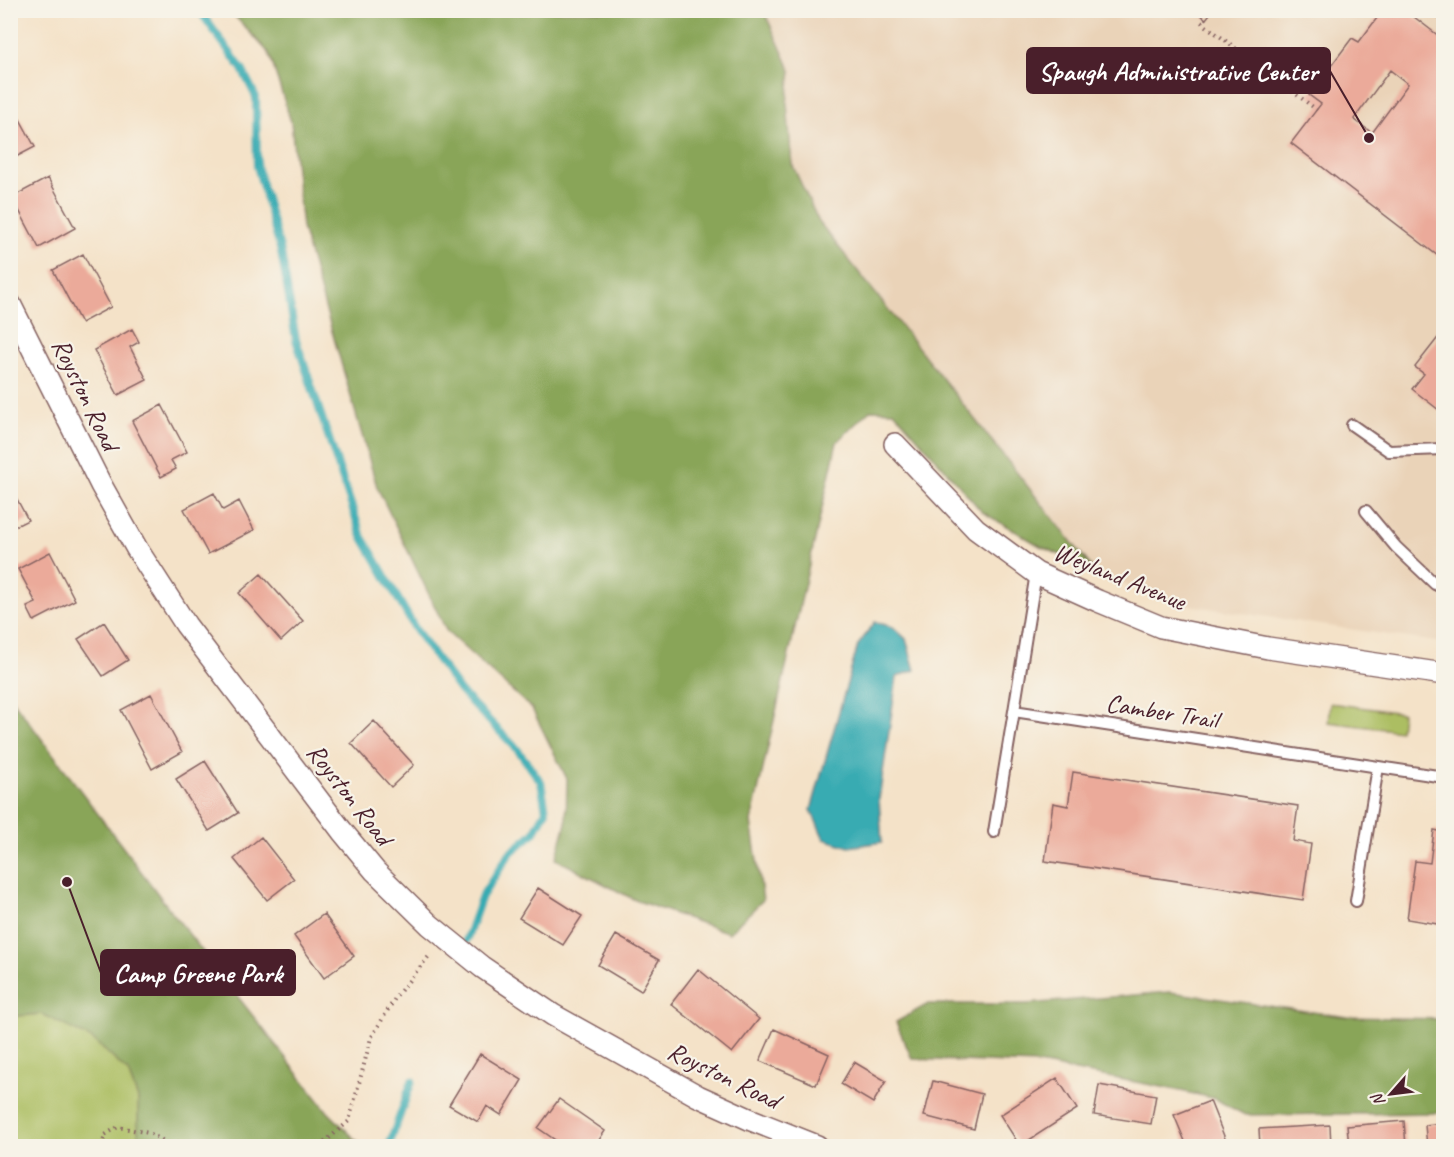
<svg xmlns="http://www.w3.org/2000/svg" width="1454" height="1157" font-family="Caveat,sans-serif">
<rect width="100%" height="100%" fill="#f7f3e8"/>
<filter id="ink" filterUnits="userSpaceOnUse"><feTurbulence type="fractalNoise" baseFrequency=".0167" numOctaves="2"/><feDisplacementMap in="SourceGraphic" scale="12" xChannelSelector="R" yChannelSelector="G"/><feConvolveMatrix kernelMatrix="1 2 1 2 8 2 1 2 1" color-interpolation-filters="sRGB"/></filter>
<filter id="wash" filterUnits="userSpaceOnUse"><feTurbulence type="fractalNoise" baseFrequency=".008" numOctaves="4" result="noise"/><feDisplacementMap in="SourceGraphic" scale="24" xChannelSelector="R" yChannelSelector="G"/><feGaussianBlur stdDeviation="1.35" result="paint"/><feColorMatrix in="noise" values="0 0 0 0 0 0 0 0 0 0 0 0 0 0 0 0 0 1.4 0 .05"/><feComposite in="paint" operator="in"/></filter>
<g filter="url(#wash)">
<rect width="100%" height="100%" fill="#f4e2c8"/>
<path fill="#ead3b8" d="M764,11H1443V643L1175,603L1130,586L1093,569L819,222L792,164L787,103L791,71Z"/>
<path fill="#acbe62" stroke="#7b6e46" stroke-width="1.5" d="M1330,703L1402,713L1400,731L1328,722Z
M10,753L343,1146H11Z"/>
<path fill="#89a558" stroke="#6a6242" stroke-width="1.5" d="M230,11H764L791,71L787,103L792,164L819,222L1093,569L1042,547L982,512L894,411L870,410L837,442L751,822L763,900L729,933L635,900L556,859L566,823L567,779L532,709L447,632L377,487L302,228L291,122L269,53Z
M11,698L164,902L328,1112L362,1146H138V1099L128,1072L92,1039L42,1014L17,1016L11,1019Z
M1170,992L1348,1017L1443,1019V1113L1245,1115L1213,1098L1162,1087L1038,1064L912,1059L896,1022L928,1004H1027Z"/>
<path fill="#39abb2" stroke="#42656e" stroke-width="1.5" d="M875,622L893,627L906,639L915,670L897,677L879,799L882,842L849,847L824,839L811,810L858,645Z"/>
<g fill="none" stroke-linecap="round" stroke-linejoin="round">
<path stroke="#39abb2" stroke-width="8" d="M199,10L242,69L256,97L257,166L281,252L296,340L361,534L416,630L460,691L517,749L541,782L546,811L534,833L510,853L482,896L466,941
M389,1146L412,1081"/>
</g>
<g id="blocks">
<path fill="#ebaa9a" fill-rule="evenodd" d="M1195,10H1213L1206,19Z
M1383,10H1405L1444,40V257L1442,259L1291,143L1321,104L1309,95L1352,38L1359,42ZM1390,70L1408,84L1372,133L1354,119Z
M10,101L35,147L10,160Z
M48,178L75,228L39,248L12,197Z
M83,254L111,307L81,323L53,270Z
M132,329L139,342L130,347L147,380L118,395L94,350Z
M1444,330V414L1412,389L1424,374L1415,367Z
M162,405L187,452L171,460L176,469L161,477L132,421Z
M10,486L28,520L10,529Z
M214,493L223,510L239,501L254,530L208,554L184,509Z
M50,552L75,600L34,621L27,607L36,603L18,569Z
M261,574L303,621L281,641L239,593Z
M104,622L128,660L103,676L78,639Z
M151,694L182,752L152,769L121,710Z
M374,721L414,765L391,787L351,743Z
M205,761L238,813L209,831L176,779Z
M1073,772L1298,806L1293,841L1311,844L1303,900L1045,861L1053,803L1068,806Z
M1434,830L1444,832V925L1407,919L1415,861L1430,863Z
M261,837L294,879L267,900L234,859Z
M538,888L582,916L563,945L519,918Z
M324,914L354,956L324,978L294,936Z
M616,935L659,960L641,991L598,965Z
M698,969L759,1019L732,1053L671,1004Z
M774,1029L829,1054L816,1085L760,1061Z
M480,1054L522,1080L501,1115L487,1106L478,1122L449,1105Z
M854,1062L886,1081L873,1103L841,1084Z
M1057,1078L1077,1109L1020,1146L1000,1115Z
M933,1081L982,1094L974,1129L924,1116Z
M1099,1085L1156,1095L1151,1124L1094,1115Z
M559,1099L605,1131L595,1146H564L538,1128Z
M1210,1101L1228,1146H1187L1174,1115Z
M1404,1121L1406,1146H1349L1347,1126Z
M1444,1123V1146H1427L1425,1125Z
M1330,1125L1331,1146H1260L1259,1129Z"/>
</g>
</g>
<g filter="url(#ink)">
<use href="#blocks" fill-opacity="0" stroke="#866362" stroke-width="1.5"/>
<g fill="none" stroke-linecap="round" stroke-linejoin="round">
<defs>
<path id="service" d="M1352,425L1389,451L1444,449
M1366,511L1396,547L1435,584L1444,588
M1036,573L1014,711L1444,777
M994,832L1014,711
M1356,901L1378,767"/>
<path id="minor" d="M10,304L101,485L137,549L186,625L342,831L375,871L430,925L482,967L553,1015L698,1096L749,1119L817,1146
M895,444L976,529L1036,573L1098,601L1161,627L1268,648L1444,674"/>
</defs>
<use href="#service" stroke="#866362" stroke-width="14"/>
<use href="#minor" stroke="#866362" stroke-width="24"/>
<path stroke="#866362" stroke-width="4" stroke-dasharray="1.5 4.5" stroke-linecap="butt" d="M1429,10L1444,21
M1205,18L1201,22L1317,110
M102,1146L105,1135L118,1127L149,1133L173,1146
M320,1146L349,1121L371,1038L397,995L430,955"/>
<use href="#service" stroke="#fff" stroke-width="10"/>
<use href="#minor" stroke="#fff" stroke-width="21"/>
</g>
</g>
<g text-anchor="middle" stroke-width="4.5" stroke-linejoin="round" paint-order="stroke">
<g font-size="26" fill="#4a1f2b" stroke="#f7f3e8">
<text transform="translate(86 394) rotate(64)" y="9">Royston Road</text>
<text transform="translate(1120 576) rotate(22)" y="9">Weyland Avenue</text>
<text transform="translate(1162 711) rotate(9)" y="9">Camber Trail</text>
<text transform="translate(350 794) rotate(52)" y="9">Royston Road</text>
<text transform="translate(724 1075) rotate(26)" y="9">Royston Road</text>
</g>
</g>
<path fill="none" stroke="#4a1f2b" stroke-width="2" d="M1369 138L1330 71M67 882L101 973"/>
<g fill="#4a1f2b" stroke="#f7f3e8" stroke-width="2">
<circle cx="1369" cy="138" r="6"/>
<circle cx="67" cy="882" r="6"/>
</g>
<g fill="#4a1f2b" stroke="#4a1f2b" stroke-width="2">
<rect x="1027" y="48" width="303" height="45" rx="6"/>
<rect x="101" y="950" width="194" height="45" rx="6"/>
</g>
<g font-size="27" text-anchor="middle" font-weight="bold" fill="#fff">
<text x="1178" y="80">Spaugh Administrative Center</text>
<text x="198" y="982">Camp Greene Park</text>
</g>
<rect width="1454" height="1157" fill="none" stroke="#f7f3e8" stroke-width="36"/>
<g transform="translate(1391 1094) rotate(242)" stroke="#f7f3e8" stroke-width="4.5" paint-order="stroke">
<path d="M0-4.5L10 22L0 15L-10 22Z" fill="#4a1f2b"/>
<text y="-9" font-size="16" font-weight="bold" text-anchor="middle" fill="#4a1f2b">N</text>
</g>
</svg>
